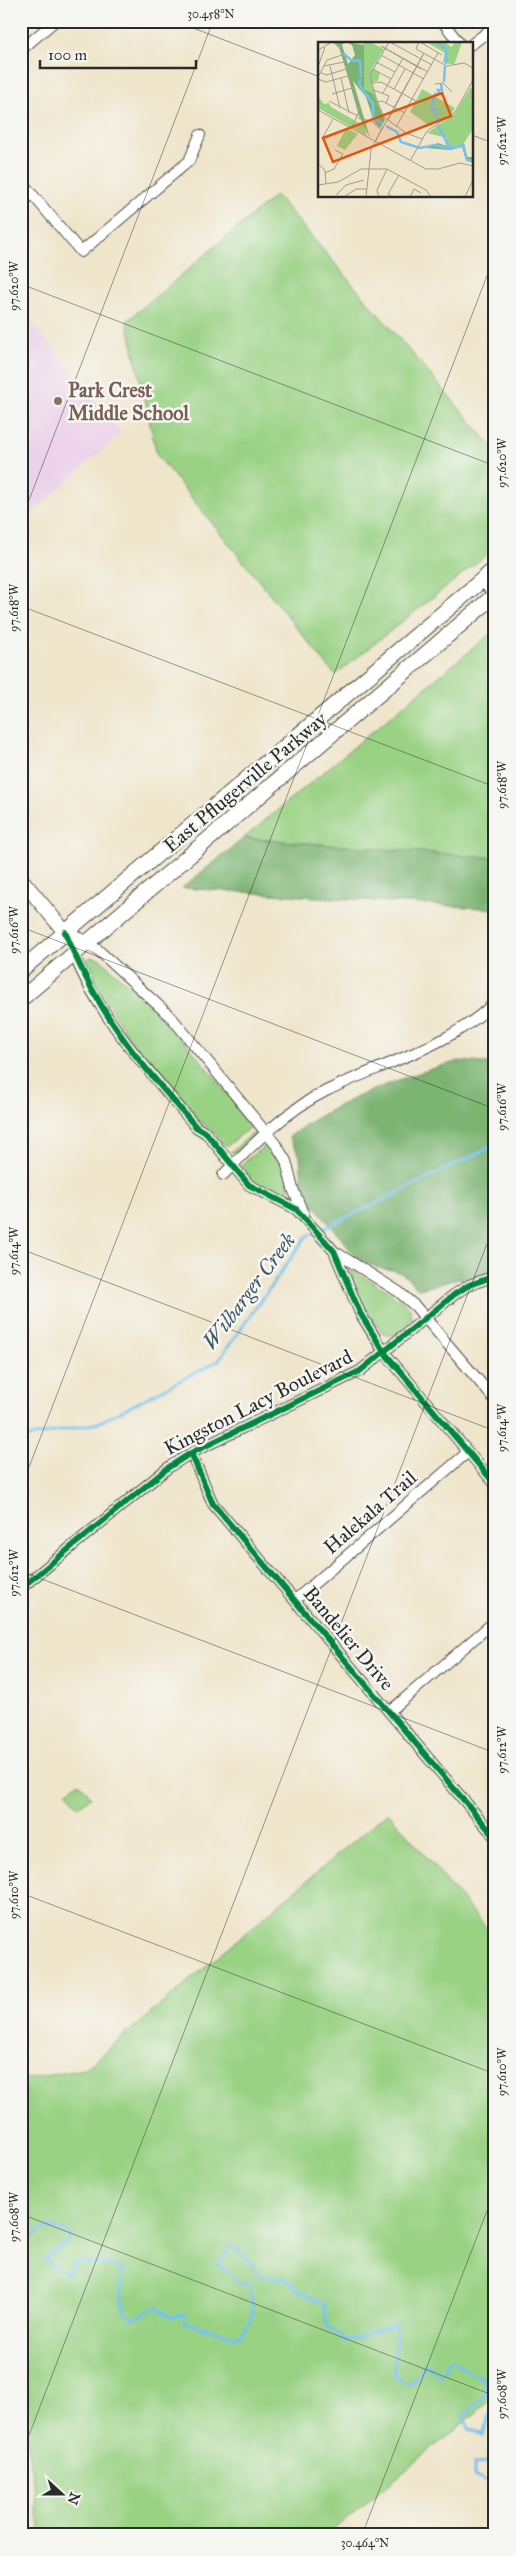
<svg xmlns="http://www.w3.org/2000/svg" width="516" height="2556" font-family="'IM FELL Great Primer',serif">
<rect width="100%" height="100%" fill="#f6f6f2"/>
<filter id="ink" filterUnits="userSpaceOnUse"><feTurbulence type="fractalNoise" baseFrequency=".02" numOctaves="2"/><feDisplacementMap in="SourceGraphic" scale="10" xChannelSelector="R" yChannelSelector="G"/><feConvolveMatrix kernelMatrix="1 2 1 2 8 2 1 2 1" color-interpolation-filters="sRGB"/></filter>
<filter id="wash" filterUnits="userSpaceOnUse"><feTurbulence type="fractalNoise" baseFrequency=".0096" numOctaves="4" result="noise"/><feDisplacementMap in="SourceGraphic" scale="20" xChannelSelector="R" yChannelSelector="G"/><feGaussianBlur stdDeviation="1.12" result="paint"/><feColorMatrix in="noise" values="0 0 0 0 0 0 0 0 0 0 0 0 0 0 0 0 0 1.4 0 .05"/><feComposite in="paint" operator="in"/></filter>
<g filter="url(#wash)">
<rect width="100%" height="100%" fill="#efe5cb"/>
<path fill="#ecd1ea" d="M21,309L121,433L21,523Z"/>
<path fill="#9ad284" stroke="#627e58" d="M276,195L495,450V548L335,675L157,455L127,321Z
M21,363L24,373L21,452Z
M495,630V858L244,838Z
M90,957L99,958L165,1018L254,1124L226,1147L212,1130L197,1120L129,1038L86,969V962Z
M258,1129L257,1135L238,1152H231Z
M266,1145C280,1150 291,1185 290,1198L259,1186L241,1168L245,1161Z
M351,1270L388,1291L410,1308L412,1318C410,1323 406,1326 402,1329C398,1333 394,1336 388,1335C374,1333 350,1283 351,1270Z
M79,1782L91,1797L79,1807L67,1792Z
M388,1812L495,1938V2397L327,2535H41L21,2402V2080L85,2069Z"/>
<path fill="#7bb472" stroke="#53704e" d="M244,838L495,858V909L182,888Z
M459,1061L495,1064V1270L419,1289L403,1274L393,1270L378,1268L356,1257L306,1195L302,1183L300,1156L289,1137C334,1101 404,1076 459,1061Z"/>
<g fill="none" stroke-linecap="round" stroke-linejoin="round">
<path stroke="#75c1ef" stroke-width="3" d="M319,1231L487,1149L495,1142
M21,1439L98,1423L218,1361L306,1237L314,1233
M21,2243L47,2227L71,2233L69,2241L44,2260L67,2274L75,2263L107,2264L123,2269L120,2284L124,2311L133,2319L158,2308L170,2317L185,2315L184,2322L238,2337C256,2318 254,2308 249,2284L238,2282L219,2265L231,2245L245,2256L261,2276L287,2279L298,2290L325,2304L326,2324L346,2341L396,2324L394,2376L410,2385L426,2364L440,2375L451,2359L467,2371L484,2379L487,2394L464,2415L469,2429L483,2435L495,2402
M495,2465L489,2463L474,2464V2476L493,2485L495,2489"/>
</g>
</g>
<g filter="url(#ink)">
<g fill="none" stroke-linecap="round" stroke-linejoin="round">
<defs>
<path id="minor" d="M442,21L460,44
M472,44L495,26
M21,50L55,21
M21,181L81,252L189,161L200,135
M86,944L97,949L172,1018L277,1146L286,1161L293,1189L303,1213
M74,954C100,1020 151,1073 196,1127L206,1133L249,1185L296,1209L334,1251L360,1313L384,1352L495,1484
M223,1175C254,1143 287,1110 326,1091C382,1063 450,1047 495,1002
M337,1253L399,1292L416,1307L495,1400
M191,1453L213,1504L495,1837
M21,1588L169,1467L191,1453L360,1371L455,1294L469,1285L495,1276
M295,1600L468,1452
M389,1712L495,1621"/>
<path id="tertiary" d="M483,579L495,593
M21,879L65,932L86,944"/>
<path id="secondary" d="M21,970L495,569
M21,999L495,595"/>
</defs>
<use href="#minor" stroke="#484743" stroke-width="12"/>
<use href="#tertiary" stroke="#484743" stroke-width="16"/>
<use href="#secondary" stroke="#484743" stroke-width="17"/>
<use href="#minor" stroke="#fff" stroke-width="10"/>
<use href="#tertiary" stroke="#fff" stroke-width="14"/>
<use href="#secondary" stroke="#fff" stroke-width="15"/>
<defs>
<path id="cycleway" d="M65,932C80,968 97,1002 120,1034C142,1067 170,1096 196,1127L206,1133L249,1185L296,1209L334,1251L360,1313L384,1352L495,1484
M191,1453L213,1504L495,1837
M21,1588L169,1467L191,1453L360,1371L455,1294L469,1285L495,1276"/>
</defs>
<use href="#cycleway" stroke="#f6f6f2" stroke-width="9"/>
<use href="#cycleway" stroke="#00873e" stroke-width="6"/>
</g>
</g>
<path fill="none" stroke="#2b2b2b" stroke-width="1" stroke-opacity="0.45" d="M175,21L320,77M472,135L495,144M21,284L495,466M21,521L213,21M21,606L495,787M21,927L495,1109M21,1249L495,1431M21,1488L495,255M21,1571L495,1753M21,1893L495,2074M21,2214L495,2396M21,2456L495,1223M362,2535L495,2190"/>
<circle fill="#8d6e63" stroke="#f6f6f2" stroke-width="2" cx="58" cy="401" r="5"/>
<g text-anchor="middle" stroke-width="5" stroke-linejoin="round" paint-order="stroke">
<g font-size="20" font-weight="bold" fill="#785e54" stroke="#f6f6f2" text-anchor="start">
<text x="68" y="397">Park Crest<tspan x="68" dy="23">Middle School</tspan></text>
</g>
<g font-size="20" fill="#2b2b2b" stroke="#f6f6f2">
<text transform="translate(245 782) rotate(-40)" y="7">East Pflugerville Parkway</text>
<text transform="translate(258 1402) rotate(-27)" y="7">Kingston Lacy Boulevard</text>
<text transform="translate(370 1512) rotate(-41)" y="7">Halekala Trail</text>
<text transform="translate(349 1638) rotate(50)" y="7">Bandelier Drive</text>
</g>
<g font-size="21" font-style="italic" fill="#415866" stroke="#f6f6f2">
<text transform="translate(249 1291) rotate(-53)" y="7">Wilbarger Creek</text>
</g>
</g>
<g transform="translate(318 42)">
<rect width="155" height="155" fill="#efe5cb"/>
<path d="M52,0L66,7L54,27L62,31L60,39L53,40L61,63L45,46V1ZM108,0H126L134,5L136,0H144L136,23L125,20L127,11ZM152,46L155,47V87L146,101L133,106L127,103L129,96L109,91L137,71ZM104,47L137,66L134,71L112,84L92,70ZM0,54L6,62L11,61L13,65L43,82L45,79L49,94L0,66ZM28,86L40,92L27,108L19,104Z" fill="#9ad284"/>
<path d="M27,0L24,3L30,22L37,13L34,3L29,0L46,3V47L55,52L67,78L62,86L56,80L48,55L35,39L52,96L41,74L22,6L17,1ZM120,101L134,106L146,101L149,115H155V121L148,118L144,105L132,108L108,106Z" fill="#7bb472"/>
<path fill="none" stroke="#75c1ef" stroke-width="2.5" d="M119,0L128,7V22M25,11L33,18L42,19L43,35M43,37L41,41L45,49L55,61V75L65,82M126,40L127,24M119,81V67L114,69L115,60L117,52H122L120,48H124L123,42M120,83L130,103L136,106M68,84L79,90L83,100L102,106L117,103L133,107L145,103L149,118L155,119"/>
<path fill="none" stroke="#a19b8b" stroke-width="1" d="M15,0L22,7L41,69L33,87M71,0L52,33L58,56L66,75L88,91L104,97M72,0L114,23M101,0L98,7L129,24L146,21L155,26M102,0L124,13M0,8L14,0M63,13L106,37M58,20L77,30M6,24L26,20M12,24L22,66M0,25L7,5M55,27L73,37M103,27L63,4L110,30M3,31L9,33L28,27M0,35L9,18L24,13M23,36L31,71M0,37L8,40L30,34M53,41L63,40L98,59M117,42L125,41L134,50M76,47L87,27M56,48L71,54L68,61M65,51L85,16M14,52L34,46M11,59L40,74M60,60L64,59L87,71M0,68L108,127H120L142,121L155,124M40,76L53,79L62,87M70,78L105,13M78,85L120,11M5,95L15,77M57,100L106,11M92,119L109,89L137,70L155,38M0,122L7,128L8,141M7,131L16,127L25,112L17,108M0,143L20,140L43,127H69L108,148L113,155M18,153L28,143L46,138M26,155L38,147H49M48,155L53,108L65,84M61,155L59,148L69,127M75,155L70,152L81,133M92,155L96,147L103,151M147,155L155,138"/>
<path fill="#df570e" fill-opacity="0.15" stroke="#df570e" stroke-width="2.5" d="M124,51L133,74L15,120L5,96Z"/>
<rect width="155" height="155" fill="none" stroke="#2b2b2b" stroke-width="2.5"/>
</g>
<rect width="516" height="2556" fill="none" stroke="#f6f6f2" stroke-width="55"/>
<g transform="translate(62 2494) rotate(111)" stroke="#f6f6f2" stroke-width="4" paint-order="stroke">
<path d="M0-4L9 19L0 12L-9 19Z" fill="#2b2b2b"/>
<text y="-8" font-size="14" font-weight="bold" text-anchor="middle" fill="#2b2b2b">N</text>
</g>
<path d="M40 60v8h156v-8" fill="none" stroke="#2b2b2b" stroke-width="2.5"/>
<text x="48" y="60" font-size="15" fill="#2b2b2b" stroke="#f6f6f2" stroke-width="4" paint-order="stroke">100 m</text>
<rect x="28" y="28" width="460" height="2500" fill="none" stroke="#2b2b2b" stroke-width="2"/>
<g font-size="12" text-anchor="middle" fill="#2b2b2b">
<text x="211" y="18">30.458°N</text>
<text transform="translate(502 141) rotate(-90)" y="4">97.622°W</text>
<text transform="translate(14 286) rotate(-90)" y="4">97.620°W</text>
<text transform="translate(502 463) rotate(-90)" y="4">97.620°W</text>
<text transform="translate(14 608) rotate(-90)" y="4">97.618°W</text>
<text transform="translate(502 785) rotate(-90)" y="4">97.618°W</text>
<text transform="translate(14 930) rotate(-90)" y="4">97.616°W</text>
<text transform="translate(502 1107) rotate(-90)" y="4">97.616°W</text>
<text transform="translate(14 1251) rotate(-90)" y="4">97.614°W</text>
<text transform="translate(502 1428) rotate(-90)" y="4">97.614°W</text>
<text transform="translate(14 1573) rotate(-90)" y="4">97.612°W</text>
<text transform="translate(502 1750) rotate(-90)" y="4">97.612°W</text>
<text transform="translate(14 1895) rotate(-90)" y="4">97.610°W</text>
<text transform="translate(502 2072) rotate(-90)" y="4">97.610°W</text>
<text transform="translate(14 2217) rotate(-90)" y="4">97.608°W</text>
<text transform="translate(502 2394) rotate(-90)" y="4">97.608°W</text>
<text x="365" y="2547">30.464°N</text>
</g>
</svg>
